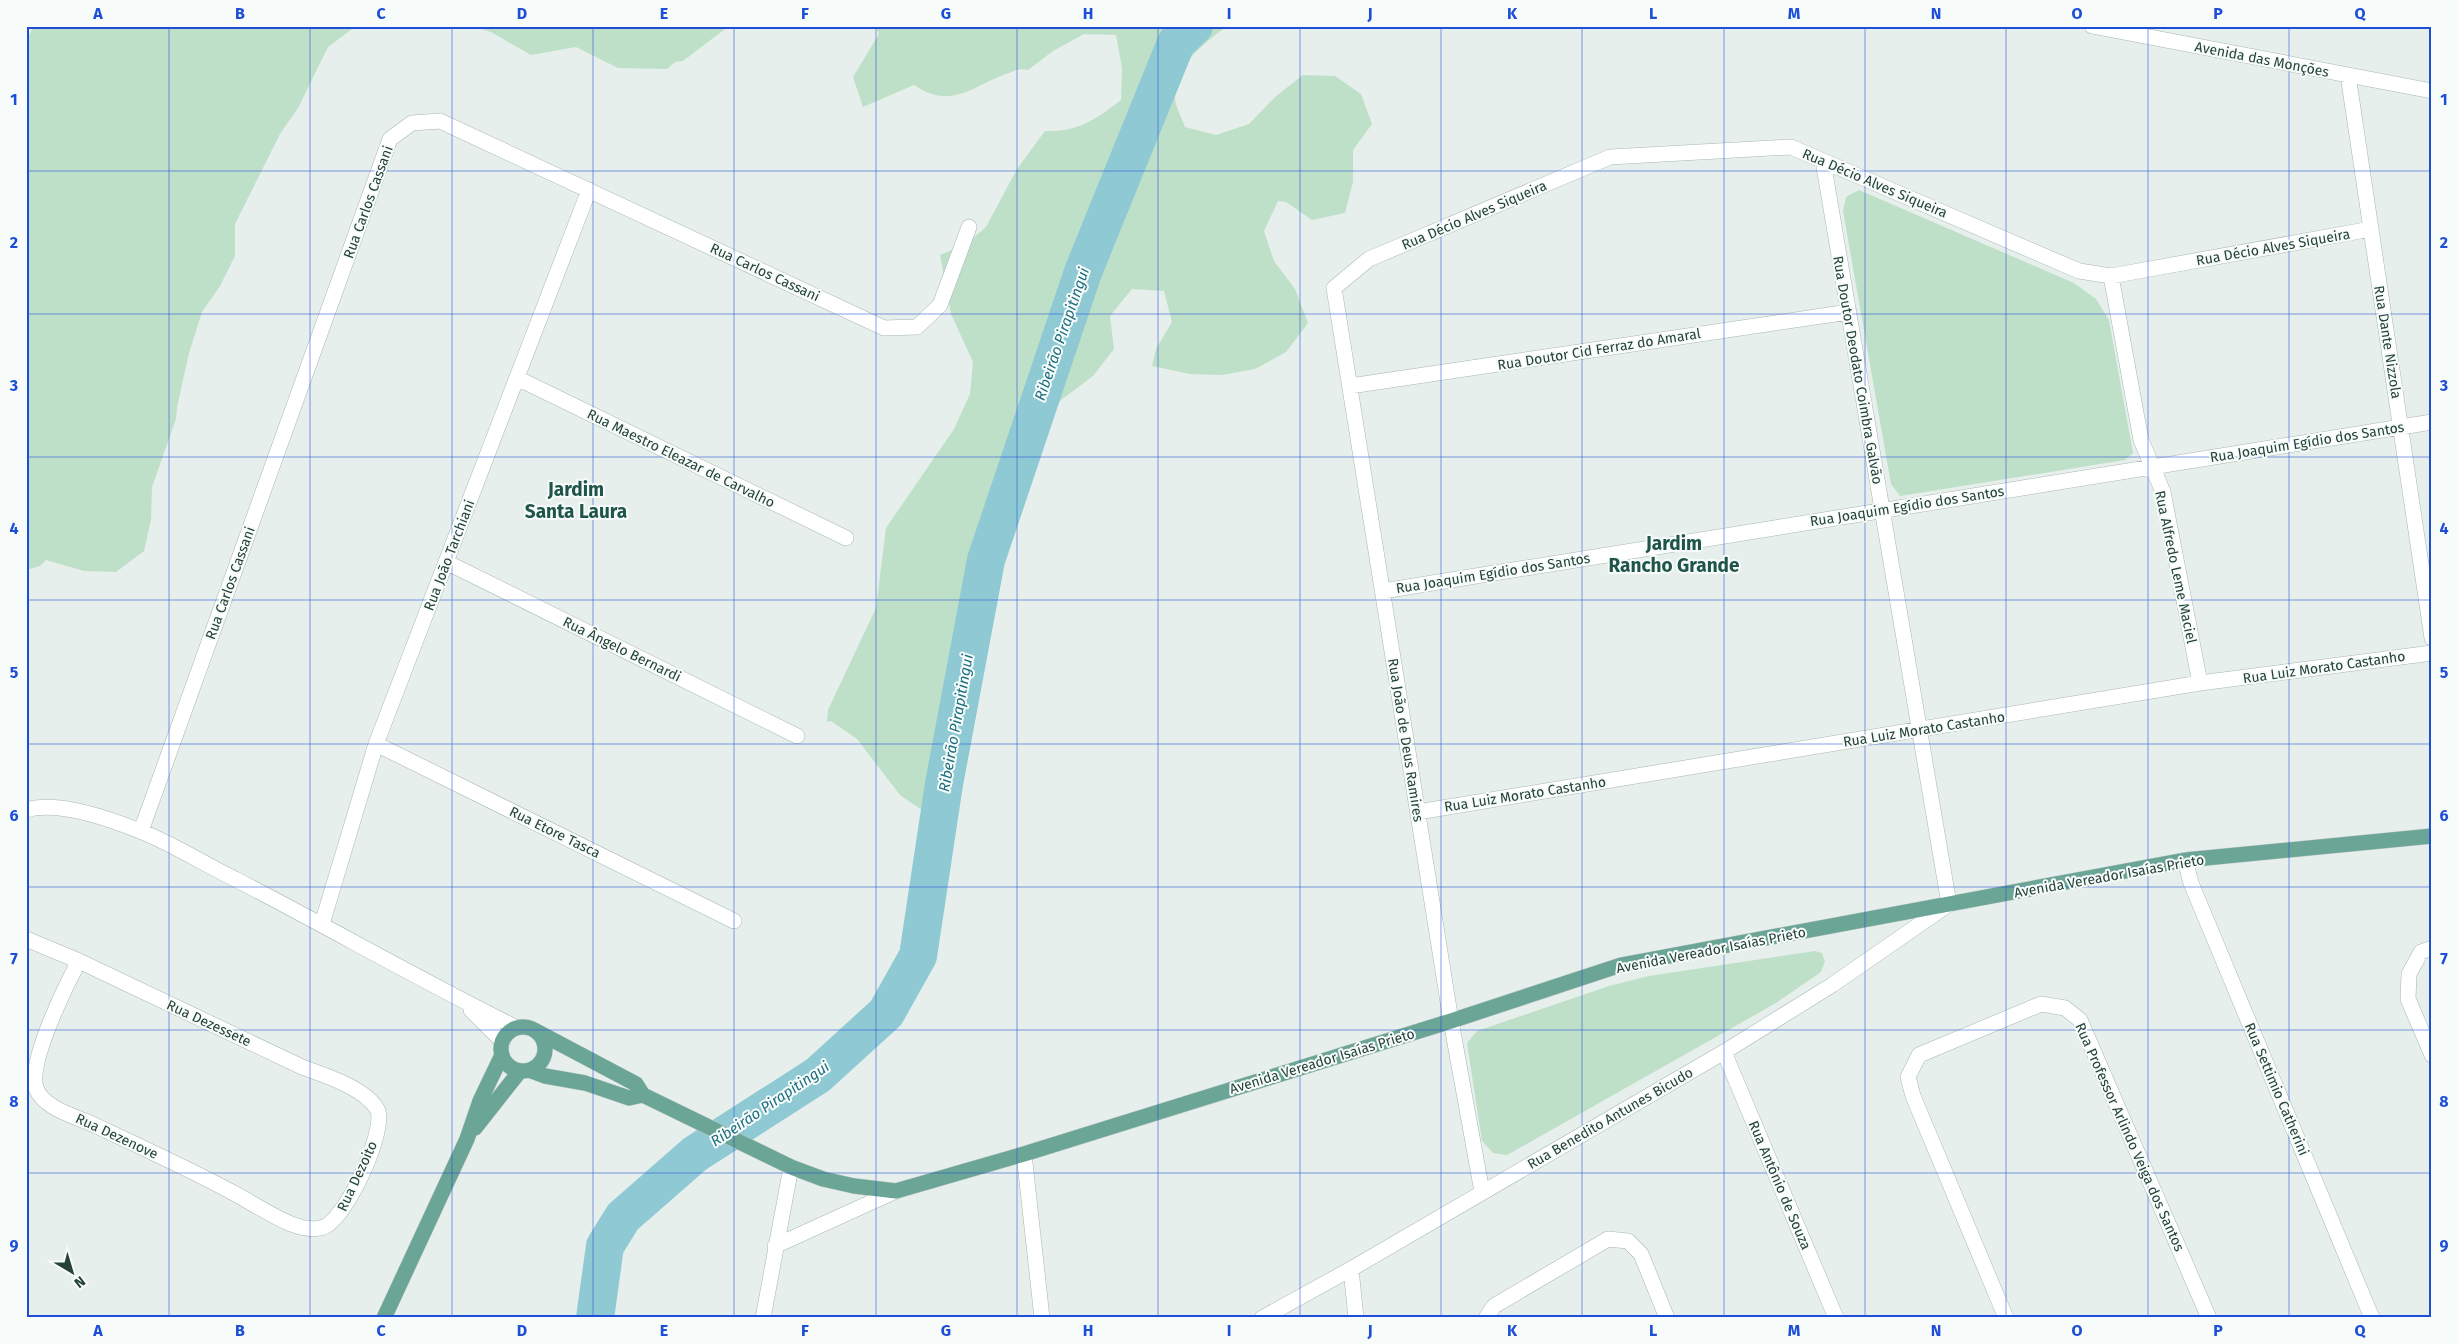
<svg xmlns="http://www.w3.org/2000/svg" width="2458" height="1344" font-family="'Fira Sans',sans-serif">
<rect width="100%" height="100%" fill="#e6efeb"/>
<path fill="#bfe0c8" d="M34,26H356L328,47L298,108L280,134L235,224V256L220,286L202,312L189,353L177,407L176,419L152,487L151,520L144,551L116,572L84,571L46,560L40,566L26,570V41Z
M471,26H729L683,61L675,62L667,69L618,68L576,47L531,55L491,32Z
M875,26H1227C1204,44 1175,64 1175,97C1175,106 1182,118 1185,127L1216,135L1249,124L1275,97L1303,75L1335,76L1361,94L1372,124L1353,150V182L1345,213L1312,220L1286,202L1278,201L1264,231L1274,261L1295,289L1308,323L1286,352L1255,369L1222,375L1190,374L1152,366L1156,349L1172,322L1164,291L1132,289L1110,316L1114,349L1093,376L1060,401L1038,428L1022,456L1008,519L992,547L989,612L981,644L968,675L958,745L945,802L926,813L900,795L857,739L831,721L827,722L828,710L876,608L886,528L954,429L970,394L973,362L951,314L940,255L966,244L986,227L1017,169L1045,131C1078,132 1095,120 1121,100L1122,68L1116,35L1084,34L1053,51L1028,70C1021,68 1016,70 1009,73C973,85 952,111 914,85L863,107L853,77L879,34Z
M1859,190L2074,283L2096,299L2109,320L2133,453L2125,460L1900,496L1891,484L1843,211L1846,197Z
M1815,951L1822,953L1825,961L1821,972L1776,1003L1507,1155L1493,1153L1482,1141L1467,1043L1477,1031L1609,986L1649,976Z"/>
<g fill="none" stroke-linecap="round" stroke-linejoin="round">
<path stroke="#8ec9d4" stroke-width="38" d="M595,1318L605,1246L623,1217L695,1154L818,1075L886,1013L918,956L944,784L986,560L1083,272L1176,43L1194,26"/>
<defs>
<path id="minor" d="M2092,26L2432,91
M2348,75L2432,638
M2111,276L2141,440L2163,492L2200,683
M517,378L846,538
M1350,386L1849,312
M446,562L797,736
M1383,591L2432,422
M376,744L734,921
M26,810C58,800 110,819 140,831C173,844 204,864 235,879C330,928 422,981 517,1028
M1418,812L2200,683L2432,653
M141,831L390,139L412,123L440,121L884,328L917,327L940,305L969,227
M2185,860L2191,883L2372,1318
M322,924L376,744L589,190
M26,939L79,961L302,1067C324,1075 365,1088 377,1109C388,1128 344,1226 320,1228C311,1230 299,1227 291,1224C269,1215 248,1200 228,1190C183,1166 137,1145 92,1124C74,1116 43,1108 36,1088C28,1062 66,985 79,961
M2432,948L2421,952L2409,974L2408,999L2432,1055
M471,1010L503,1042
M1724,1052L1836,1318
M1024,1154L1042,1318
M1482,1192L1451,1021L1334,288L1369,259L1610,157L1791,147L2079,271L2111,276L2371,229
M775,1246L896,1191
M1351,1269L1356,1318
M763,1318L791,1167
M1262,1318L1351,1269L1724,1052L1832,985L1949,904L1823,161
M1486,1318L1494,1306L1608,1239L1628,1241L1641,1254L1667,1318
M2006,1318L1913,1096L1908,1077L1919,1055L2041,1004L2065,1008L2080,1020L2209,1318"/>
<path id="major" d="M501 1049a22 22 0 1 1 44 0a22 22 0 1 1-44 0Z
M534,1030L636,1084L643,1095L791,1167L823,1179L854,1186L896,1191L1024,1154L1451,1021L1621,965L2185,860L2432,836
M529,1070L545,1076L585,1083L629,1098L643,1095
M475,1128L520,1071
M384,1318L467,1139L480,1101L502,1055"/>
</defs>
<use href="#minor" stroke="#a8b8b2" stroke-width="16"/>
<use href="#major" stroke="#c2cac8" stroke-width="16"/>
<use href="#minor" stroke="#fff" stroke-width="15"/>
<use href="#major" stroke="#6aa596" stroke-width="15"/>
</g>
<path fill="none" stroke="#1d4ed8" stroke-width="1" stroke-opacity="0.55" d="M169,26V1318M310,26V1318M452,26V1318M593,26V1318M734,26V1318M876,26V1318M1017,26V1318M1158,26V1318M1300,26V1318M1441,26V1318M1582,26V1318M1724,26V1318M1865,26V1318M2006,26V1318M2148,26V1318M2289,26V1318M26,171H2432M26,314H2432M26,457H2432M26,600H2432M26,744H2432M26,887H2432M26,1030H2432M26,1173H2432"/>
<g text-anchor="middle" stroke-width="4" stroke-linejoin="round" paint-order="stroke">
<g font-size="14" fill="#24423a" stroke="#f7fbf9">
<text transform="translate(2262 59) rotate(11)" y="5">Avenida das Monções</text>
<text transform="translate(1875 183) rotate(23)" y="5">Rua Décio Alves Siqueira</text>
<text transform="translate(368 202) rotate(-70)" y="5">Rua Carlos Cassani</text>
<text transform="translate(1474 215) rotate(-23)" y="5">Rua Décio Alves Siqueira</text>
<text transform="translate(2273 247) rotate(-10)" y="5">Rua Décio Alves Siqueira</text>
<text transform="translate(765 272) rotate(25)" y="5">Rua Carlos Cassani</text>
<text transform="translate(2388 342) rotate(81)" y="5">Rua Dante Nizzola</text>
<text transform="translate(1599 349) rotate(-9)" y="5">Rua Doutor Cid Ferraz do Amaral</text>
<text transform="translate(1858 370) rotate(80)" y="5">Rua Doutor Deodato Coimbra Galvão</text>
<text transform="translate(2307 442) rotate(-9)" y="5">Rua Joaquim Egídio dos Santos</text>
<text transform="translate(681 458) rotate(26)" y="5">Rua Maestro Eleazar de Carvalho</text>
<text transform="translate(1907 506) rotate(-9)" y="5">Rua Joaquim Egídio dos Santos</text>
<text transform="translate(449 555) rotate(-69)" y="5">Rua João Tarchiani</text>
<text transform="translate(2176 567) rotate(78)" y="5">Rua Alfredo Leme Maciel</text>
<text transform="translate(1493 573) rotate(-9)" y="5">Rua Joaquim Egídio dos Santos</text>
<text transform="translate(230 583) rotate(-70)" y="5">Rua Carlos Cassani</text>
<text transform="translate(622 649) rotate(26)" y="5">Rua Ângelo Bernardi</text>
<text transform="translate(2324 667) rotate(-8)" y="5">Rua Luiz Morato Castanho</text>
<text transform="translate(1924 729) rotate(-9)" y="5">Rua Luiz Morato Castanho</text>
<text transform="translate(1406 740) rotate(81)" y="5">Rua João de Deus Ramires</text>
<text transform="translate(1525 794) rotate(-9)" y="5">Rua Luiz Morato Castanho</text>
<text transform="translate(555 832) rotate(26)" y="5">Rua Etore Tasca</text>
<text transform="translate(2109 876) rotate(-10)" y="5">Avenida Vereador Isaías Prieto</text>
<text transform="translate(1711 950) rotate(-11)" y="5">Avenida Vereador Isaías Prieto</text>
<text transform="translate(209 1023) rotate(25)" y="5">Rua Dezessete</text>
<text transform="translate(1322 1061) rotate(-17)" y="5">Avenida Vereador Isaías Prieto</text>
<text transform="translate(2277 1089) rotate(67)" y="5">Rua Settimio Catherini</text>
<text transform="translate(1610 1118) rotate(-30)" y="5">Rua Benedito Antunes Bicudo</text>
<text transform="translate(117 1136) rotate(25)" y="5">Rua Dezenove</text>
<text transform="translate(2130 1137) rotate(66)" y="5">Rua Professor Arlindo Veiga dos Santos</text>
<text transform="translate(357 1176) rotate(-65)" y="5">Rua Dezoito</text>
<text transform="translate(1780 1185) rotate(67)" y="5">Rua Antônio de Souza</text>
</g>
<g font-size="15" font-style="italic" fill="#1c6f80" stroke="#f7fbf9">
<text transform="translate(1062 334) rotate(-71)" y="5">Ribeirão Pirapitingui</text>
<text transform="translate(956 723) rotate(-80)" y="5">Ribeirão Pirapitingui</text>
<text transform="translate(770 1104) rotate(-34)" y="5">Ribeirão Pirapitingui</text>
</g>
<g font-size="19" font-weight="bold" fill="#1f5548" stroke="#f7fbf9">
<text x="576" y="496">Jardim<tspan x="576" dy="22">Santa Laura</tspan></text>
<text x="1674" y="550">Jardim<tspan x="1674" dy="22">Rancho Grande</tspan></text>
</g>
</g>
<rect width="2458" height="1344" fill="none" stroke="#f7fbf9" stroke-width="55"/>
<g transform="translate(72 1272) rotate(142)" stroke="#f7fbf9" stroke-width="4" paint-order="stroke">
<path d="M0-4L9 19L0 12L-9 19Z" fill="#24423a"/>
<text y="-8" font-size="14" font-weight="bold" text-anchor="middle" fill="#24423a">N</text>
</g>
<rect x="28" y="28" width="2402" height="1288" fill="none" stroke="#1d4ed8" stroke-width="2"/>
<g font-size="16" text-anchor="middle" font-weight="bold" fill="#1d4ed8">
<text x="98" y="19">A</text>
<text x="240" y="19">B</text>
<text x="381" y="19">C</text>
<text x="522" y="19">D</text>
<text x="664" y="19">E</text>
<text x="805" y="19">F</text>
<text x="946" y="19">G</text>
<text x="1088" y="19">H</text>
<text x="1229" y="19">I</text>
<text x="1370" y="19">J</text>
<text x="1512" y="19">K</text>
<text x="1653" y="19">L</text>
<text x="1794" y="19">M</text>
<text x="1936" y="19">N</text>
<text x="2077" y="19">O</text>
<text x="2218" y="19">P</text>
<text x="2360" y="19">Q</text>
<text x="14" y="105">1</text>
<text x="2444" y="105">1</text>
<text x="14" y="248">2</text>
<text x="2444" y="248">2</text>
<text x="14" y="391">3</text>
<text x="2444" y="391">3</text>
<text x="14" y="534">4</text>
<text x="2444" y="534">4</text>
<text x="14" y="678">5</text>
<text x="2444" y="678">5</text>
<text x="14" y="821">6</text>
<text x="2444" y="821">6</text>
<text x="14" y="964">7</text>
<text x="2444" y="964">7</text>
<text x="14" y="1107">8</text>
<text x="2444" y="1107">8</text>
<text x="14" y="1251">9</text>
<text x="2444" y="1251">9</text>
<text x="98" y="1336">A</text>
<text x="240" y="1336">B</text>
<text x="381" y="1336">C</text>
<text x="522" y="1336">D</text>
<text x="664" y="1336">E</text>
<text x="805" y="1336">F</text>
<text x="946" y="1336">G</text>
<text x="1088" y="1336">H</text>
<text x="1229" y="1336">I</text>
<text x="1370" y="1336">J</text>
<text x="1512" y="1336">K</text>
<text x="1653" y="1336">L</text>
<text x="1794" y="1336">M</text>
<text x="1936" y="1336">N</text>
<text x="2077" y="1336">O</text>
<text x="2218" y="1336">P</text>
<text x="2360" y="1336">Q</text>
</g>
</svg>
